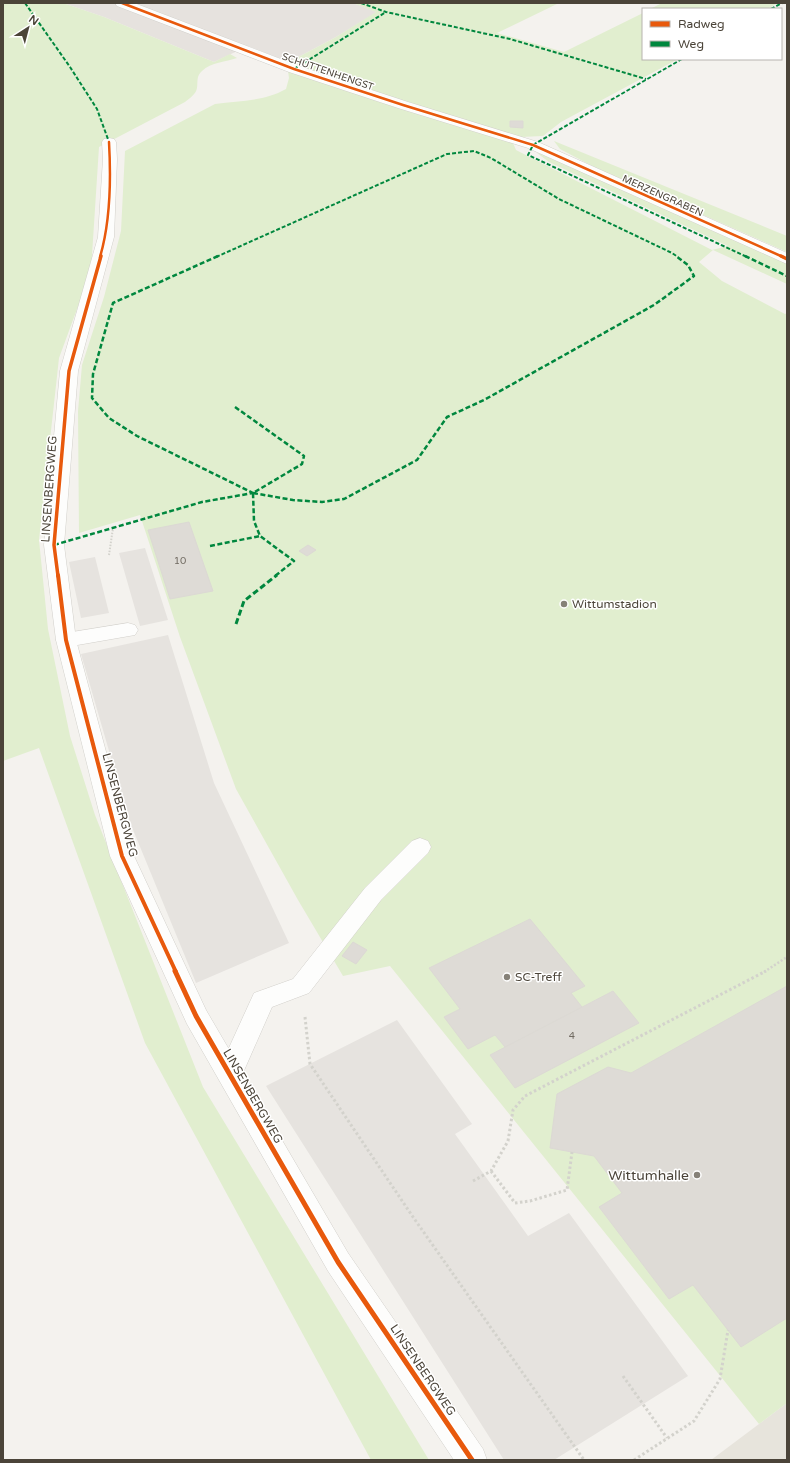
<svg xmlns="http://www.w3.org/2000/svg" width="790" height="1463" font-family="'Varela Round',sans-serif">
<rect width="100%" height="100%" fill="#f4f2ee"/>
<path fill="#e7e4dc" d="M787,1403V1460H711Z"/>
<path fill="#e6e2de" d="M63,3H353L377,12L336,37L289,62L248,46L214,62L104,17Z"/>
<path fill="#e1eecf" d="M3,3H63L104,17L214,62L230,54L237,58C226,62 211,62 202,71C196,76 198,82 197,88C196,94 190,98 185,102L99,147L91,271L59,358L39,540L48,629L70,736L95,815L203,1087L429,1460H371L145,1043L39,748L3,761Z
M353,3H559L497,33L564,52L643,13V59H678L561,122L543,136L521,137L513,143L516,150L712,250L728,246L549,162L537,153L543,154L787,261V284L713,250L699,262L722,281L785,314L787,313V1403L759,1424L390,966L343,976L298,900L236,789L180,637L140,515L79,533L78,411L82,365L104,297L121,231L125,151L215,104C240,100 263,102 286,89L289,78L288,71L294,68L289,62L336,37L376,12Z
M662,3H778L767,9H650Z
M554,141L787,236V252L594,167L560,149Z"/>
<path fill="#e6e3df" d="M145,548L168,620L140,626L119,553Z
M95,557L109,613L81,618L69,562Z
M168,635L214,783L289,943L196,983L129,820L81,654Z
M397,1020L472,1124L455,1134L528,1236L569,1213L688,1376L554,1460H504L266,1086Z"/>
<path fill="#dedbd6" stroke="#dcd9d4" d="M510,121H523V128L510,127Z
M189,522L213,591L170,599L148,530Z
M308,545L316,550L307,556L299,551Z
M530,919L585,986L571,993L582,1007L505,1047L495,1035L468,1049L444,1017L460,1009L429,968Z
M353,942L367,950L356,964L342,956Z
M787,986V1318L741,1347L693,1285L669,1299L599,1207L622,1193L594,1156L550,1148L557,1094L608,1067L631,1073Z
M613,991L639,1023L515,1088L490,1055Z"/>
<g fill="none" stroke-linecap="round" stroke-linejoin="round">
<defs>
<path id="lane" d="M128,623L135,625L138,630L135,635L66,647L59,645L56,640L59,635L66,633Z
M420,838L428,841L431,847L428,853L381,900L309,993L272,1007L239,1082L230,1085L221,1082L217,1074L254,993L293,979L365,888L412,841Z"/>
<path id="street" d="M115,3H134L299,66L408,102L538,142L787,253V264L528,148L398,108L289,72L117,6Z
M109,138L114,139L116,142L117,159L114,237L78,371L64,545L76,640L134,856L206,1010L348,1253L483,1449L487,1460H454L328,1271L187,1024L110,856L56,640L44,545L60,371L98,237L103,159L102,142L104,139Z"/>
</defs>
<use href="#lane" stroke="#d2d0cb" stroke-width="1"/>
<use href="#street" stroke="#d2d0cb" stroke-width="1"/>
<path stroke="#d3d2cc" stroke-width="2" stroke-dasharray="1.5 1.5" stroke-linecap="butt" d="M109,555L113,528"/>
<path stroke="#d3d2cc" stroke-width="2.5" stroke-dasharray="2 2" stroke-linecap="butt" d="M764,972L787,957"/>
<path stroke="#d3d2cc" stroke-width="3" stroke-dasharray="2.5 2.5" stroke-linecap="butt" d="M305,1017L310,1064L413,1217L584,1460
M491,1171L515,1203L530,1201L567,1190L572,1152
M473,1181L491,1171L508,1141L513,1110L525,1096L766,971
M623,1376L667,1438
M634,1460L694,1421L720,1379L728,1330"/>
<use href="#lane" fill="#fdfdfc" fill-rule="evenodd"/>
<use href="#street" fill="#fdfdfc" fill-rule="evenodd"/>
<path stroke="#00873e" stroke-width="2" stroke-dasharray="4 2" stroke-linecap="butt" d="M25,3L70,67L97,109L109,142
M361,3L386,12L510,39L646,79
M771,9L782,3
M682,59L533,145L528,155L747,257
M294,69L386,12
M216,257L447,154L474,151L491,158L559,199L672,253L678,257"/>
<path stroke="#00873e" stroke-width="2.5" stroke-dasharray="5 2.5" stroke-linecap="butt" d="M218,256L113,303L93,374L92,398L109,418L137,436L253,493
M745,256L787,276
M235,407L304,456L302,464L253,493L254,521L260,536L294,561L275,576
M253,493L293,500L322,502L344,499L417,460L447,417L484,400L654,305L694,276L688,265L676,256
M54,545L202,502L253,493
M210,546L260,536"/>
<path stroke="#00873e" stroke-width="3" stroke-dasharray="6 3" stroke-linecap="butt" d="M236,624L244,601L277,575"/>
<defs>
<path id="cycleway-far3" d="M122,3L294,69L403,105L533,145L783,257
M100,257C110,223 111,177 109,142"/>
<path id="cycleway-far2" d="M781,256L787,259
M58,576L54,545L69,371L101,256"/>
<path id="cycleway-far1" d="M58,575L66,640L122,856L176,972"/>
<path id="cycleway" d="M175,971L196,1016L338,1262L472,1460"/>
</defs>
<use href="#cycleway-far3" stroke="#fff" stroke-width="4"/>
<use href="#cycleway-far2" stroke="#fff" stroke-width="5.5"/>
<use href="#cycleway-far1" stroke="#fff" stroke-width="6"/>
<use href="#cycleway" stroke="#fff" stroke-width="8"/>
<use href="#cycleway-far3" stroke="#e8590c" stroke-width="2.5"/>
<use href="#cycleway-far2" stroke="#e8590c" stroke-width="3.5"/>
<use href="#cycleway-far1" stroke="#e8590c" stroke-width="4"/>
<use href="#cycleway" stroke="#e8590c" stroke-width="5"/>
</g>
<g fill="#868178" stroke="#fff" stroke-width="1.5">
<circle cx="564" cy="604" r="4"/>
<circle cx="507" cy="977" r="4"/>
<circle cx="697" cy="1175" r="4"/>
</g>
<g text-anchor="middle" stroke-width="3" stroke-linejoin="round" paint-order="stroke">
<g font-size="10" fill="#4b4439" stroke="#fff">
<text transform="translate(328 71) rotate(19)" y="4">SCHÜTTENHENGST</text>
<text transform="translate(663 195) rotate(24)" y="4">MERZENGRABEN</text>
</g>
<g font-size="10" fill="#706a61">
<text x="180" y="564">10</text>
<text x="572" y="1039">4</text>
</g>
<g font-size="12" fill="#4b4439" stroke="#fff">
<text transform="translate(49 489) rotate(-86)" y="4">LINSENBERGWEG</text>
<text transform="translate(120 805) rotate(75)" y="4">LINSENBERGWEG</text>
<text transform="translate(253 1096) rotate(60)" y="4">LINSENBERGWEG</text>
<text transform="translate(423 1370) rotate(56)" y="4">LINSENBERGWEG</text>
</g>
<g font-size="12" fill="#4b4439" stroke="#fff" text-anchor="start">
<text x="572" y="608">Wittumstadion</text>
<text x="515" y="981">SC-Treff</text>
</g>
<g font-size="14" fill="#4b4439" stroke="#fff" text-anchor="end">
<text x="689" y="1180">Wittumhalle</text>
</g>
</g>
<rect width="790" height="1463" fill="none" stroke="#4b4439" stroke-width="8"/>
<rect x="642" y="8" width="140" height="52" fill="#ffffff" stroke="#b7b4b0"/>
<rect x="650" y="21" width="20" height="6" fill="#e8590c" stroke="#b7b4b0"/>
<text x="678" y="28" font-size="12" fill="#4b4439">Radweg</text>
<rect x="650" y="41" width="20" height="6" fill="#00873e" stroke="#b7b4b0"/>
<text x="678" y="48" font-size="12" fill="#4b4439">Weg</text>
<g transform="translate(28 28) rotate(36)" stroke="#ffffff" stroke-width="3" paint-order="stroke">
<path d="M0-3L7 15L0 10L-7 15Z" fill="#4b4439"/>
<text y="-6" font-size="11" font-weight="bold" text-anchor="middle" fill="#4b4439">N</text>
</g>
</svg>
